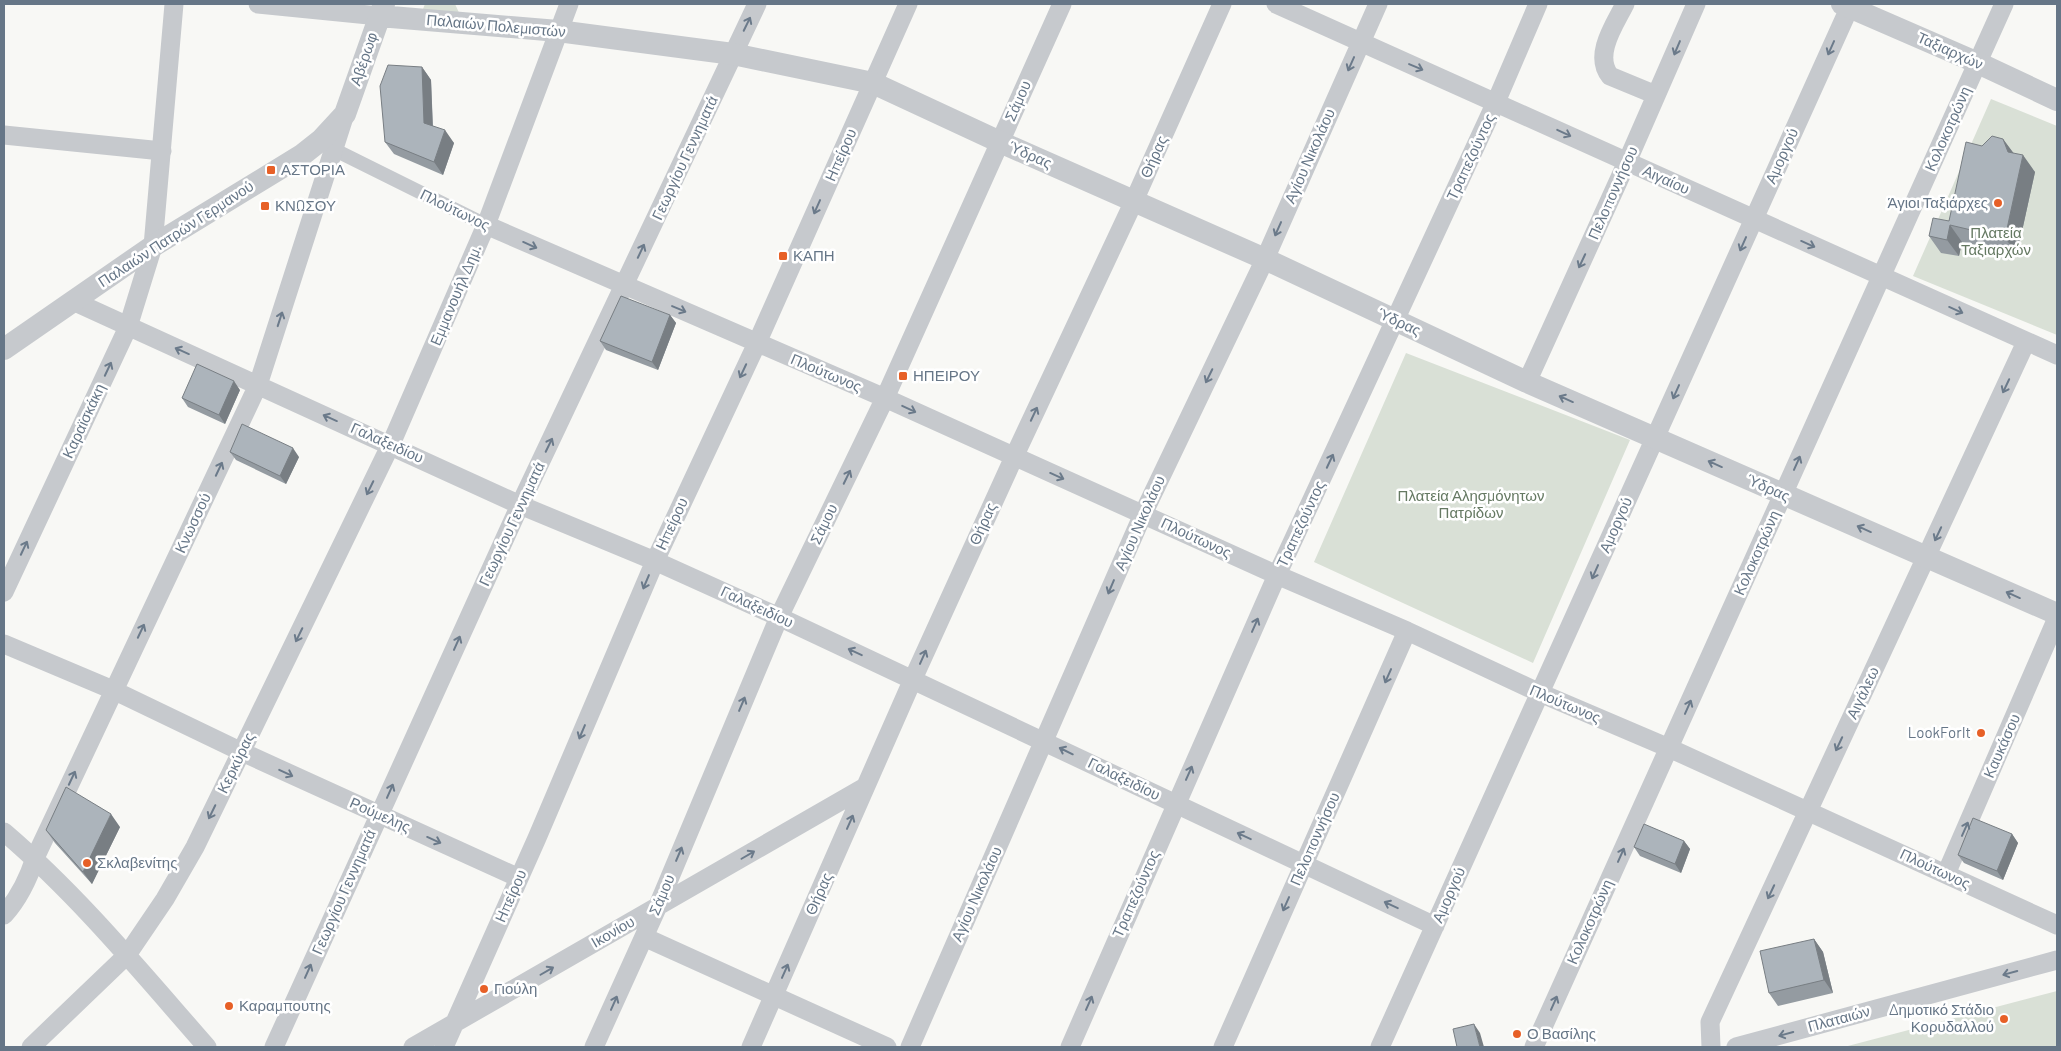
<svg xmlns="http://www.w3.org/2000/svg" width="2061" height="1051" font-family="Barlow,sans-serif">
<rect width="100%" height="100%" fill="#f8f8f5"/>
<path fill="#d9e0d6" d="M425,4H455L461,17L421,14Z
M1991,99L2057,126V335L1913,276Z
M1406,353L1630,440L1533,663L1314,562Z
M2057,991V1047H1844Z"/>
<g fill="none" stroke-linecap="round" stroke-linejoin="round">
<path stroke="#c6c9cd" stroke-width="14" d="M335,150L486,225"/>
<path stroke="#c6c9cd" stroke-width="19" d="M258,4L379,16
M1276,4L2057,355
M1625,4C1615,24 1593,55 1610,76L1656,95
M4,135L162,151
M486,225L885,398L1277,575L1407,631L1540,693L1669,748L2057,925
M73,301L520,505L655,561L779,617L1435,926
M1527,382L1627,162L1696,4
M4,592L128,327L153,246L174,4
M4,644L113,690L242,752L519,878
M4,832C79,896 142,973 207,1047
M1946,874L2057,618
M4,915C19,898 28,880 35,858L258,385L345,114
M644,937L887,1047
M31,1047L127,955L165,899L195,847L391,444L486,225L569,4
M274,1047L520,505L757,4
M413,1047L865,787
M444,1047L537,838L655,561L757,343L908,4
M594,1047L657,908L779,617L885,398L1062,4
M751,1047L913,679L1014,457L1134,201L1222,4
M910,1047L1143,514L1265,259L1378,4
M1070,1047L1277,575L1496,102L1538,4
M1223,1047L1407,631
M1380,1047L1851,4
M1534,1047L2004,4
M1711,1047L1710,1022L2026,342
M1736,1047L2057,960"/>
<path stroke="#c6c9cd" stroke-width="22" d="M1842,4L1978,63L2057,100
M379,16L558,31L733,54L873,83L1000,142L1265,259L1527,382L2057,614
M4,349L153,246L302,155L321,140L345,114L384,4"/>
</g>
<path fill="#949ba1" d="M422,67L431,80L433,126L454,143L443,175L394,154L385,142Z
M2003,139L2013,153L2035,172L2017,254L1962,242L1959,256L1941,253L1929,236L1949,221L1982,146Z
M670,315L676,323L658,370L606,350L600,341Z
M240,390L225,424L188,407L182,398Z
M230,452L299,457L286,484L236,460Z
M120,827L92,884L55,843L46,830Z
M2012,834L2018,843L2003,880L1964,863L1958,855Z
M1684,841L1690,849L1681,873L1640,856L1634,847Z
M1814,939L1823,952L1833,993L1778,1006L1769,993Z"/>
<path fill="#787e83" d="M422,67L431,80L433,136L424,123Z
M445,130L454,143L443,175L434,162Z
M2003,139L2015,155L2008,152Z
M2023,155L2035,172L2017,254L2005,238Z
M1950,225L1962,242L1959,256L1947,240Z
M670,315L676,323L658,370L652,362Z
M234,381L240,390L225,424L219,415Z
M293,448L299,457L286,484L280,476Z
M111,814L120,827L92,884L83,872Z
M2012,834L2018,843L2003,880L1997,871Z
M1684,841L1690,849L1681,873L1675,864Z
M1814,939L1823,952L1833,993L1824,980Z
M1474,1024L1480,1033L1484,1047H1480Z"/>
<path fill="#acb4bb" stroke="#787e83" d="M388,65L422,67L424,123L445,130L434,162L385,142L380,86Z
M1992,136L2003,139L2008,152L2023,155L2005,238L1950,225L1947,240L1929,236L1933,218L1949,221L1966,142L1982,146Z
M621,296L670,315L652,362L600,341Z
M197,364L234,381L219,415L182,398Z
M242,424L293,448L280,476L230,452Z
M66,787L111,814L83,872L46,830Z
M1973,818L2012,834L1997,871L1958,855Z
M1644,824L1684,841L1675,864L1634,847Z
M1814,939L1824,980L1769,993L1760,951Z
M1474,1024L1480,1047H1457L1453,1029Z"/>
<defs><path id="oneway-shaft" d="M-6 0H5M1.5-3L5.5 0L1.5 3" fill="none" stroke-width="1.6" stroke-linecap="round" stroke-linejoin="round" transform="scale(1.25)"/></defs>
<g stroke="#6b7a8a">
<use href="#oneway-shaft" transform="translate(747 24) rotate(-64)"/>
<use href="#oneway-shaft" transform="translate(1677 48) rotate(113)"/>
<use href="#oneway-shaft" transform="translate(1831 48) rotate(114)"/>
<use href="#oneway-shaft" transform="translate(1351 64) rotate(114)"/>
<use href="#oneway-shaft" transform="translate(1416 67) rotate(23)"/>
<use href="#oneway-shaft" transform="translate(1564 133) rotate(25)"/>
<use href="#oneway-shaft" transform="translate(817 207) rotate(114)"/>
<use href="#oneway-shaft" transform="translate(1278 229) rotate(114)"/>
<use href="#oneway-shaft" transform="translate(1743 244) rotate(114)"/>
<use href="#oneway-shaft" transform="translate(1808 244) rotate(24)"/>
<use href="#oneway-shaft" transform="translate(530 245) rotate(24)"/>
<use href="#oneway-shaft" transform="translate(641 251) rotate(-65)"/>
<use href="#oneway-shaft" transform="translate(1582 261) rotate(115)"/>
<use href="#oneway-shaft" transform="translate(679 309) rotate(23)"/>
<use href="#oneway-shaft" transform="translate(1956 310) rotate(24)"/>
<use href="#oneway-shaft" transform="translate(280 319) rotate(-72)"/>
<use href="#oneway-shaft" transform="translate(182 351) rotate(-156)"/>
<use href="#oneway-shaft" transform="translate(108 369) rotate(-65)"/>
<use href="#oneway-shaft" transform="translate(743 371) rotate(115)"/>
<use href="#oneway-shaft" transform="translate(1209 376) rotate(116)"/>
<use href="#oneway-shaft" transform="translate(2006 386) rotate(115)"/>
<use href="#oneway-shaft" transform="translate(1676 392) rotate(114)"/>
<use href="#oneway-shaft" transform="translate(1566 399) rotate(-156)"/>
<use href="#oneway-shaft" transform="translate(909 409) rotate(25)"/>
<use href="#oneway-shaft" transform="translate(1034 414) rotate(-65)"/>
<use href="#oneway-shaft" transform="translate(330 418) rotate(-156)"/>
<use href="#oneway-shaft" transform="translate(549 445) rotate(-64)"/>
<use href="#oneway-shaft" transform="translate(1330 461) rotate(-65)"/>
<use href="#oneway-shaft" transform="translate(1797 463) rotate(-66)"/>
<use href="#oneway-shaft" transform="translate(1715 464) rotate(-156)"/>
<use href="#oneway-shaft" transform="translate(219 469) rotate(-65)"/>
<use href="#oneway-shaft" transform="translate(1057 476) rotate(24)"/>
<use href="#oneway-shaft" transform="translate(847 477) rotate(-64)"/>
<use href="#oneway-shaft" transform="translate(370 488) rotate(116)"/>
<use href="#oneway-shaft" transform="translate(1864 529) rotate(-156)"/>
<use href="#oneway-shaft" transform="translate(1938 534) rotate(115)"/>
<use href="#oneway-shaft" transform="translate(24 548) rotate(-65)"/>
<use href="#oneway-shaft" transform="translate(1595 572) rotate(114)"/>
<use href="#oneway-shaft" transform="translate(646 582) rotate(113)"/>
<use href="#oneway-shaft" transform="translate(1111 587) rotate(113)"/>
<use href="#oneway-shaft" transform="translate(2013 595) rotate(-156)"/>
<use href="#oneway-shaft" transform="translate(1255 625) rotate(-66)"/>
<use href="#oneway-shaft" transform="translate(141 631) rotate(-65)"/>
<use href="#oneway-shaft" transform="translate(299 635) rotate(116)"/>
<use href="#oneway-shaft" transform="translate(457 643) rotate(-66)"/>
<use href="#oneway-shaft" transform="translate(855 652) rotate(-155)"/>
<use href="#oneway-shaft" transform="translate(923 657) rotate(-66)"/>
<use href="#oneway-shaft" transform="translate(1388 676) rotate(114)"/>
<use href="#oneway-shaft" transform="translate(742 704) rotate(-67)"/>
<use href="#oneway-shaft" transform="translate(1688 707) rotate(-66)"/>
<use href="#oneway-shaft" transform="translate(582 732) rotate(113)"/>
<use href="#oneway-shaft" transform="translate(1839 744) rotate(115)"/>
<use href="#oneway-shaft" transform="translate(1066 751) rotate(-154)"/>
<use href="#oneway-shaft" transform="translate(286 773) rotate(25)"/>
<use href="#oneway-shaft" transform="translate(1189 773) rotate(-66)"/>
<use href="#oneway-shaft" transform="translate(72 778) rotate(-65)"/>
<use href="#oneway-shaft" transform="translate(390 791) rotate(-66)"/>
<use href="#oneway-shaft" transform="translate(212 812) rotate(116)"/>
<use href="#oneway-shaft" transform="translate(850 822) rotate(-66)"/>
<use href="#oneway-shaft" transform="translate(1965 829) rotate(-66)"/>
<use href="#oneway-shaft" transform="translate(1244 836) rotate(-155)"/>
<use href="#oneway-shaft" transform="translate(434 840) rotate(24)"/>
<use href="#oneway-shaft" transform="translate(679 854) rotate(-67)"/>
<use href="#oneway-shaft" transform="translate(748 855) rotate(-30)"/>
<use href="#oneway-shaft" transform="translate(1621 855) rotate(-66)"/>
<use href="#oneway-shaft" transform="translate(1771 892) rotate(115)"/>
<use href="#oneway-shaft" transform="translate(1286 904) rotate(114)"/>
<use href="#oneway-shaft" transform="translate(1391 905) rotate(-155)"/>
<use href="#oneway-shaft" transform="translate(308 971) rotate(-66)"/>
<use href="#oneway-shaft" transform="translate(547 971) rotate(-30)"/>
<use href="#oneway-shaft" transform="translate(785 971) rotate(-66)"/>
<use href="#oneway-shaft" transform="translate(2010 973) rotate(165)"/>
<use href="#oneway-shaft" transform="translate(614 1003) rotate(-66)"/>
<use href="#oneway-shaft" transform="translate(1089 1003) rotate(-66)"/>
<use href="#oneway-shaft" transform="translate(1554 1003) rotate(-66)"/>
<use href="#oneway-shaft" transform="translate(1786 1034) rotate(165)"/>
</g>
<g fill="#e76027" stroke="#fff" stroke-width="2">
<rect x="266" y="165" width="10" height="10" rx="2.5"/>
<circle cx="1998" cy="203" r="5"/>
<rect x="260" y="201" width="10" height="10" rx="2.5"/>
<rect x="778" y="251" width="10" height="10" rx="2.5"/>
<rect x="898" y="371" width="10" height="10" rx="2.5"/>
<circle cx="1981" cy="733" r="5"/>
<circle cx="87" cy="863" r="5"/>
<circle cx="484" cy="989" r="5"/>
<circle cx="229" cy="1006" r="5"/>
<circle cx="2004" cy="1019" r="5"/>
<circle cx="1517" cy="1034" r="5"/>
</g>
<g text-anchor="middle" stroke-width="5" stroke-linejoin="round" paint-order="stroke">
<g font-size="15" fill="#667687" stroke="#fff">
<text transform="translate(496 26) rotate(5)" y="5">Παλαιών Πολεμιστών</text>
<text transform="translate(1950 51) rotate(24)" y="5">Ταξιαρχών</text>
<text transform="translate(364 59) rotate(-71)" y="5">Αβέρωφ</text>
<text transform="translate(1018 101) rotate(-66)" y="5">Σάμου</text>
<text transform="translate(1948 129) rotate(-66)" y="5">Κολοκοτρώνη</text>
<text transform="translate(841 155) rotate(-66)" y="5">Ηπείρου</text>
<text transform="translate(1030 155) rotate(24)" y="5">Ύδρας</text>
<text transform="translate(1310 156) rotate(-66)" y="5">Αγίου Νικολάου</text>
<text transform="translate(1782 156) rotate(-66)" y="5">Αμοργού</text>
<text transform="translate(1154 157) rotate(-66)" y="5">Θήρας</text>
<text transform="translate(1471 157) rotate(-65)" y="5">Τραπεζούντος</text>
<text transform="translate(685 158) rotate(-65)" y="5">Γεωργίου Γεννηματά</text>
<text transform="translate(1666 180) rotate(24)" y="5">Αιγαίου</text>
<text transform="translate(1613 193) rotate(-66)" y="5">Πελοποννήσου</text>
<text transform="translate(455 210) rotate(26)" y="5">Πλούτωνος</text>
<text transform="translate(176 234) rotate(-33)" y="5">Παλαιών Πατρών Γερμανού</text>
<text transform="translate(456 295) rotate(-67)" y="5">Εμμανουήλ Δημ.</text>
<text transform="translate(1399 322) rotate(25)" y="5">Ύδρας</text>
<text transform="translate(826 373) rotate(23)" y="5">Πλούτωνος</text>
<text transform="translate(84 421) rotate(-65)" y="5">Καραϊσκάκη</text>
<text transform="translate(387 443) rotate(24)" y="5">Γαλαξειδίου</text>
<text transform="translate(1768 488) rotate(24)" y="5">Ύδρας</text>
<text transform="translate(193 523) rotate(-65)" y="5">Κνωσσού</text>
<text transform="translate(1140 523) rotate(-66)" y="5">Αγίου Νικολάου</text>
<text transform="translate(512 524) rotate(-65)" y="5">Γεωργίου Γεννηματά</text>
<text transform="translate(672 524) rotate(-65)" y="5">Ηπείρου</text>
<text transform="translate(824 524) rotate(-64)" y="5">Σάμου</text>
<text transform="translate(983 524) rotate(-66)" y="5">Θήρας</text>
<text transform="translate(1301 524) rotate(-65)" y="5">Τραπεζούντος</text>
<text transform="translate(1616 525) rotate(-66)" y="5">Αμοργού</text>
<text transform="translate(1196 538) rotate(25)" y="5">Πλούτωνος</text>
<text transform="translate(1757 553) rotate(-66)" y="5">Κολοκοτρώνη</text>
<text transform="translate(757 607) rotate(25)" y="5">Γαλαξειδίου</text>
<text transform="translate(1863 693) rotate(-65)" y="5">Αιγάλεω</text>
<text transform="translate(1565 704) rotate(23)" y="5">Πλούτωνος</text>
<text transform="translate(2002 746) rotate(-66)" y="5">Καυκάσου</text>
<text transform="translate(236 763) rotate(-64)" y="5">Κερκύρας</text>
<text transform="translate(1124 779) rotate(26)" y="5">Γαλαξειδίου</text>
<text transform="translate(380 815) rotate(24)" y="5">Ρούμελης</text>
<text transform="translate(1315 839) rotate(-66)" y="5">Πελοποννήσου</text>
<text transform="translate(1935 869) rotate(25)" y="5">Πλούτωνος</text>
<text transform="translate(344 892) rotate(-66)" y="5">Γεωργίου Γεννηματά</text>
<text transform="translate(819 894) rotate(-66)" y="5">Θήρας</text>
<text transform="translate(977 894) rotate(-66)" y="5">Αγίου Νικολάου</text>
<text transform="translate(1136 894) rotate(-66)" y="5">Τραπεζούντος</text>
<text transform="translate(662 895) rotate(-67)" y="5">Σάμου</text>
<text transform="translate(1449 895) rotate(-66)" y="5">Αμοργού</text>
<text transform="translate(511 896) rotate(-66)" y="5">Ηπείρου</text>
<text transform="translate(1590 922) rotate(-66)" y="5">Κολοκοτρώνη</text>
<text transform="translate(613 932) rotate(-30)" y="5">Ικονίου</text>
<text transform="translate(1839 1019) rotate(-15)" y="5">Πλαταιών</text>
</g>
<g font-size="15" fill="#667687" stroke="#fff" text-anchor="start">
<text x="281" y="175">ΑΣΤΟΡΙΑ</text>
<text x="1988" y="208" text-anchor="end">Άγιοι Ταξιάρχες</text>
<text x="275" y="211">ΚΝΩΣΟΥ</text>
<text x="793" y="261">ΚΑΠΗ</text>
<text x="913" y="381">ΗΠΕΙΡΟΥ</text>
<text x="1971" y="738" text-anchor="end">LookForIt</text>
<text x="97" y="868">Σκλαβενίτης</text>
<text x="494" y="994">Γιούλη</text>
<text x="239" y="1011">Καραμπουτης</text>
<text x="1994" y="1015" text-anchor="end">Δημοτικό Στάδιο<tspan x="1994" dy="17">Κορυδαλλού</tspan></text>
<text x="1527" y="1039">Ο Βασίλης</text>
</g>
<g font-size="15" fill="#657962" stroke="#fff">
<text x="1996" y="238">Πλατεία<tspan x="1996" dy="17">Ταξιαρχών</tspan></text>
<text x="1471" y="501">Πλατεία Αλησμόνητων<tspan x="1471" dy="17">Πατρίδων</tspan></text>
</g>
</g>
<rect width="2061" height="1051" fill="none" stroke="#667687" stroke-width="10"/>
</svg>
